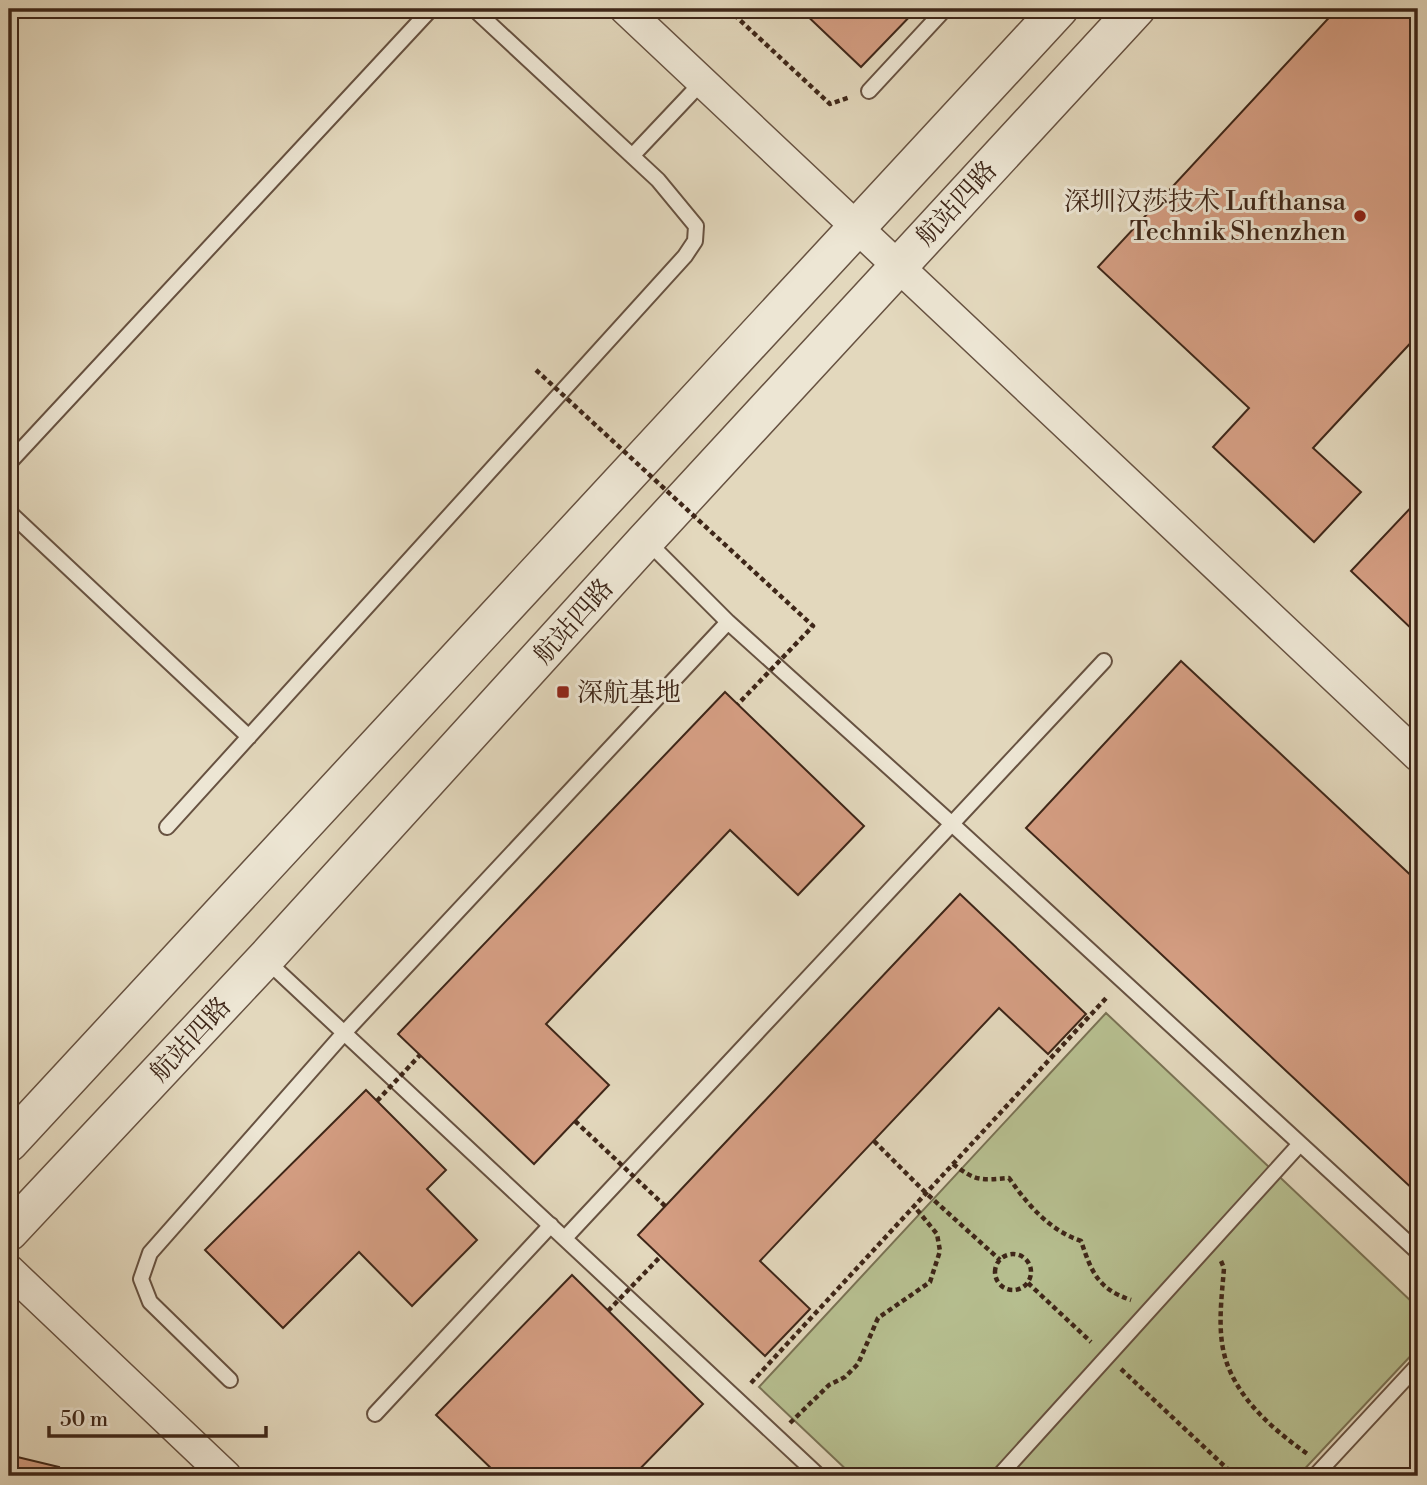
<svg xmlns="http://www.w3.org/2000/svg" width="1427" height="1485" font-family="'Libre Bodoni','Noto Serif SC',serif">
<rect width="100%" height="100%" fill="#e3d8bd"/>
<filter id="stains"><feTurbulence type="fractalNoise" baseFrequency=".00286" numOctaves="4"/><feColorMatrix values="0 0 0 0 .2 0 0 0 0 .09 0 0 0 0 .02 0 0 0 .5 -.17"/></filter>
<radialGradient id="worn" r=".72"><stop offset=".6" stop-color="#630" stop-opacity="0"/><stop offset="1" stop-color="#630" stop-opacity=".3"/></radialGradient>
<path fill="#b6be8f" stroke="#7a7254" stroke-width="2" d="M1106,1013L1412,1302L1418,1327V1348L1298,1476H853L759,1387Z"/>
<path fill="#d59e83" stroke="#3e2618" stroke-width="2" d="M800,9H917L861,67Z
M1337,9H1418V335L1313,448L1361,492L1314,542L1213,447L1249,408L1098,267Z
M1418,500V635L1351,571Z
M1181,661L1418,882V1194L1026,828Z
M725,692L864,826L798,895L730,830L546,1024L609,1085L534,1164L398,1034Z
M960,894L1086,1014L1048,1054L999,1008L760,1261L810,1309L765,1356L638,1235Z
M366,1090L446,1170L427,1189L477,1240L412,1306L359,1252L283,1328L205,1250Z
M572,1275L703,1404L633,1476H499L436,1415Z
M9,1455L59,1467L57,1476H9Z
M1418,1463V1476H1405Z"/>
<g fill="none" stroke-linecap="round" stroke-linejoin="round">
<defs>
<path id="service" d="M869,91L945,9
M633,155L702,82
M9,463L431,9
M9,512L249,737
M647,541L728,622L952,824L1418,1252
M167,827L685,256L695,241L696,226L658,180L474,9
M266,960L819,1476
M565,1238L1104,661
M230,1380L150,1302L141,1279L150,1253L344,1033L728,622
M375,1414L551,1225
M999,1476L1299,1145
M1315,1476L1418,1365"/>
<path id="minor" d="M625,9L1418,756
M9,1270L226,1476"/>
<path id="tertiary" d="M9,1143L1059,9
M9,1232L265,959L645,541L1136,9"/>
</defs>
<use href="#service" stroke="#675241" stroke-width="18"/>
<use href="#minor" stroke="#675241" stroke-width="33"/>
<use href="#tertiary" stroke="#675241" stroke-width="40"/>
<path stroke="#3e2618" stroke-width="4.5" stroke-dasharray="5 3.5" stroke-linecap="butt" d="M728,9L830,104L850,97
M874,1141L926,1193L1000,1260
M953,1164C977,1182 980,1180 1009,1178C1028,1205 1049,1230 1081,1241C1092,1273 1098,1289 1131,1300
M995 1272a18 18 0 1 1 36 0a18 18 0 1 1-36 0Z
M1221,1261L1224,1268C1222,1294 1218,1323 1223,1349C1232,1395 1273,1430 1309,1455
M1028,1283L1091,1342
M1121,1369L1235,1476
M751,1383L1108,996
M790,1423L829,1385L845,1377L858,1364L878,1318L930,1282L940,1251L937,1234L914,1206"/>
<use href="#service" stroke="#ede6d4" stroke-width="14"/>
<use href="#minor" stroke="#ede6d4" stroke-width="30"/>
<use href="#tertiary" stroke="#ede6d4" stroke-width="37"/>
<path stroke="#3e2618" stroke-width="4.5" stroke-dasharray="5 3.5" stroke-linecap="butt" d="M536,370L813,626L738,704
M377,1101L420,1055
M575,1121L665,1206
M608,1311L660,1257"/>
</g>
<g fill="#8f2418" stroke="#ede6d4" stroke-width="2.5">
<circle cx="1360" cy="216" r="7"/>
<rect x="556" y="685" width="14" height="14" rx="3.5"/>
</g>
<g text-anchor="middle" stroke-width="6" stroke-linejoin="round" paint-order="stroke">
<g font-size="26" fill="#3e2618" stroke="#ede6d4" text-anchor="end">
<text x="1346" y="210">深圳汉莎技术 Lufthansa<tspan x="1346" dy="30">Technik Shenzhen</tspan></text>
<text x="577" y="701" text-anchor="start">深航基地</text>
</g>
<g font-size="26" fill="#3e2618" stroke="#ede6d4">
<text transform="translate(956 203) rotate(-47)" y="9">航站四路</text>
<text transform="translate(573 621) rotate(-48)" y="9">航站四路</text>
<text transform="translate(190 1039) rotate(-47)" y="9">航站四路</text>
</g>
</g>
<rect width="1427" height="1485" fill="none" stroke="#e3d8bd" stroke-width="35"/>
<rect x="10" y="10" width="1406" height="1464" fill="none" stroke="#3e2618" stroke-width="3.5"/>
<rect x="18" y="18" width="1392" height="1450" fill="none" stroke="#3e2618" stroke-width="2"/>
<path d="M49 1426v10h217v-10" fill="none" stroke="#3e2618" stroke-width="3.5"/>
<text x="60" y="1426" font-size="21" fill="#3e2618" stroke="#ede6d4" stroke-width="5" paint-order="stroke">50 m</text>
<rect width="100%" height="100%" filter="url(#stains)"/>
<rect width="100%" height="100%" fill="url(#worn)"/>
</svg>
